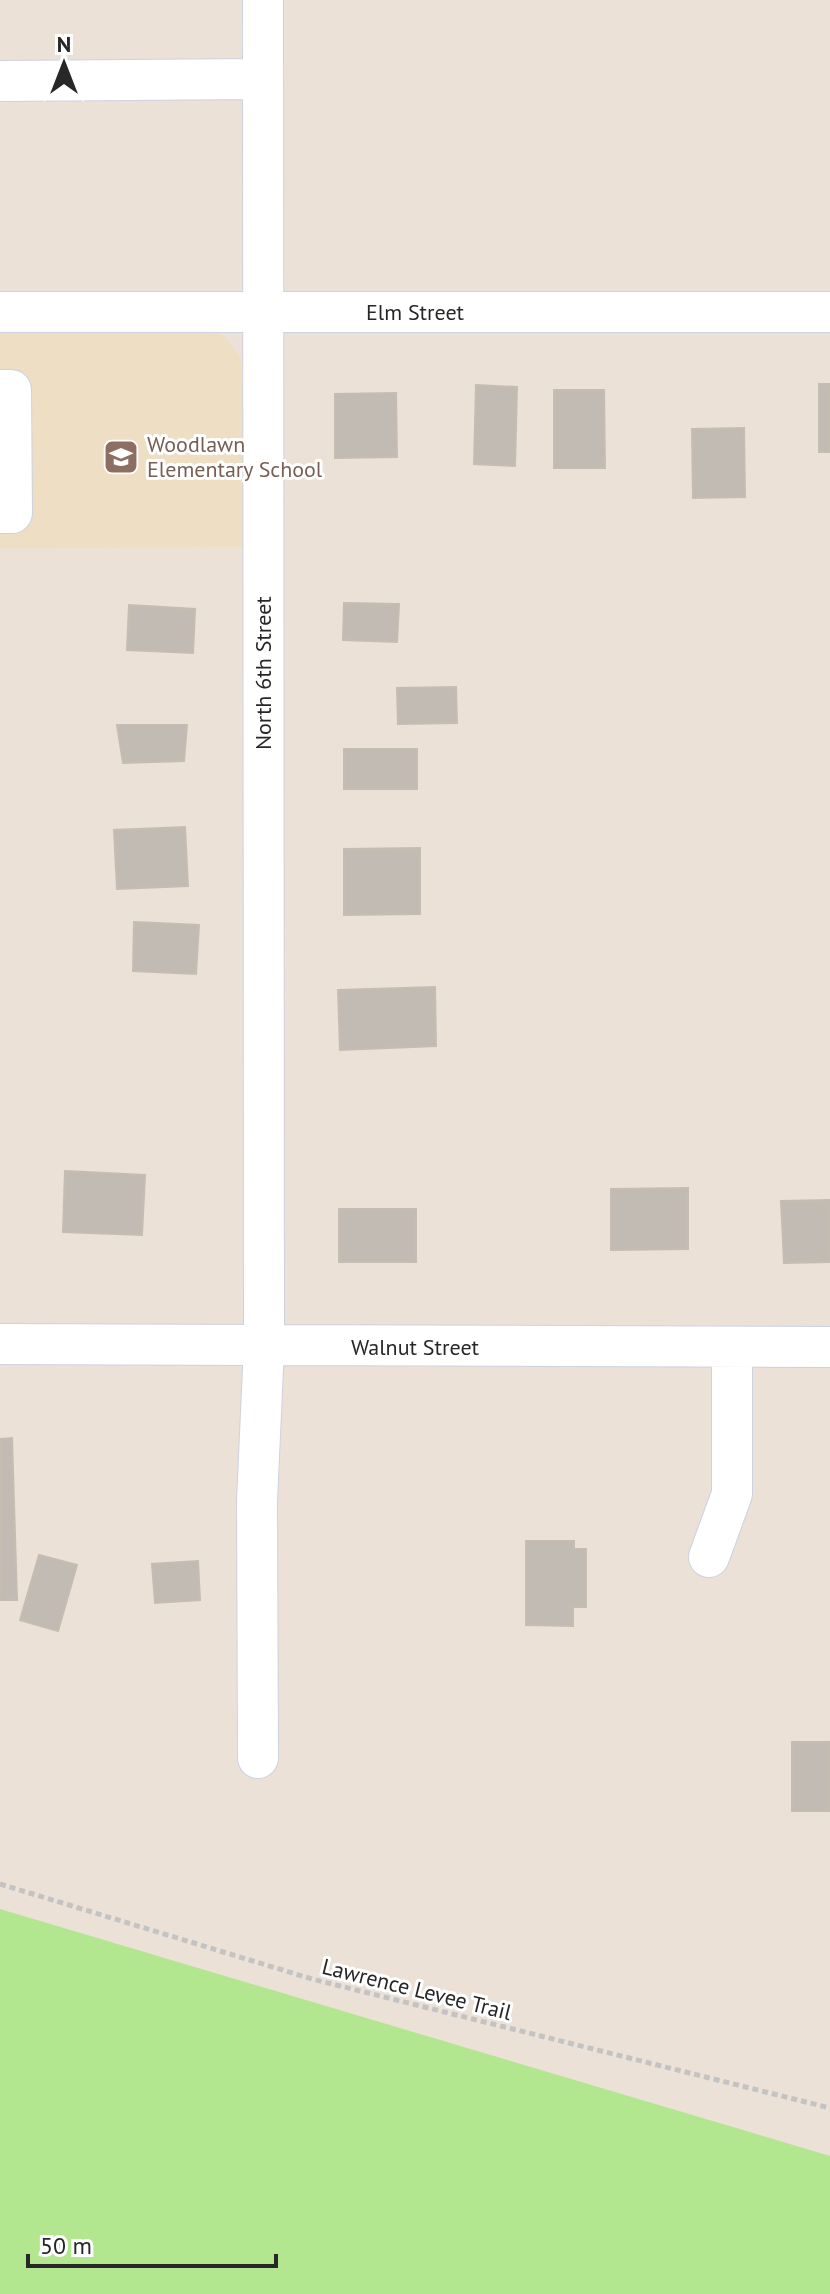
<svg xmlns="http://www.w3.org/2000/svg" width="830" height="2294" font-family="'PT Sans',sans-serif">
<rect width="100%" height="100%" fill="#ebe1d7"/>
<path fill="#eedec4" d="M0,331H212L225,337L240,357L242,367L243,547L0,548Z"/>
<path fill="#b2e68f" d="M0,1909L830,2156V2294H0Z"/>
<path fill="#c2bbb4" stroke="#c6bdb1" stroke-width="2" d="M819,384H830V452H819Z
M476,385L517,387L515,466L474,464Z
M554,390H604L605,468H554Z
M396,393L397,457L335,458V394Z
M744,428L745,497L693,498L692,429Z
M344,603L399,604L397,642L343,640Z
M129,605L195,609L193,653L127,650Z
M456,687L457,723L398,724L397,688Z
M117,725H187L184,761L123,763Z
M344,749H417V789H344Z
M185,827L188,886L117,889L114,830Z
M420,848V914L344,915V849Z
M134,922L199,925L196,974L133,971Z
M435,987L436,1046L340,1050L338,990Z
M65,1171L145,1175L142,1235L63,1232Z
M688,1188V1249L611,1250V1189Z
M830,1200V1262L784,1263L781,1201Z
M339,1209H416V1262H339Z
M12,1438L17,1600H0V1439Z
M526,1541H574V1549H586V1607H573V1626L526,1625Z
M39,1555L77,1565L58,1631L20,1620Z
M198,1561L200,1600L155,1603L152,1564Z
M792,1742H830V1811H792Z"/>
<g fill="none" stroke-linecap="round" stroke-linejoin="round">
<defs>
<path id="minor" d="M0,81L263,79
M0,312H830
M0,390H11L12,513H0
M0,1344L830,1347
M709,1557L732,1494V1347
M258,1758L257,1501L264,1346L263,0"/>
</defs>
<use href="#minor" stroke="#ccd2e2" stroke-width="42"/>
<path stroke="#c3c3c3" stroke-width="5" stroke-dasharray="6 4" stroke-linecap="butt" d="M0,1884L312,1979L830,2108"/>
<use href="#minor" stroke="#fff" stroke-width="40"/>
</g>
<defs>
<symbol id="school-square" viewBox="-11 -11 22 22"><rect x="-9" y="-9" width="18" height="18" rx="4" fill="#8d6e63" stroke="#fff"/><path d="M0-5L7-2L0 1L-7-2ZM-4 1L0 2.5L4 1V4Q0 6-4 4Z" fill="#fff"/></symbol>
</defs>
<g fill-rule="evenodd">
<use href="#school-square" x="101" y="437" width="40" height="40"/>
</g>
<g text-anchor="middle" stroke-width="6" stroke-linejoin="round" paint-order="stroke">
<g font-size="22" fill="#272727" stroke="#fff">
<text x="415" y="320">Elm Street</text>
<text transform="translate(263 673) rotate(-90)" y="8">North 6th Street</text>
<text x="415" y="1355">Walnut Street</text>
<text transform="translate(417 1989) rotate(14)" y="8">Lawrence Levee Trail</text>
</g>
<g font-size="22" fill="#785e54" stroke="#fff" text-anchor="start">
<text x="147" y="452">Woodlawn<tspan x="147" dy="25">Elementary School</tspan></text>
</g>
</g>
<g transform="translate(64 64)" stroke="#ffffff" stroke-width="6" paint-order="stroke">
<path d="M0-6L14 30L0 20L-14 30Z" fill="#272727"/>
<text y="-12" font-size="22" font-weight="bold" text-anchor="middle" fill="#272727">N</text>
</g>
<path d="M28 2254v12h248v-12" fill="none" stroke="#272727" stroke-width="4"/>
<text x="40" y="2254" font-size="24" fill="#272727" stroke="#ffffff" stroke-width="6" paint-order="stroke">50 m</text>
</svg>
